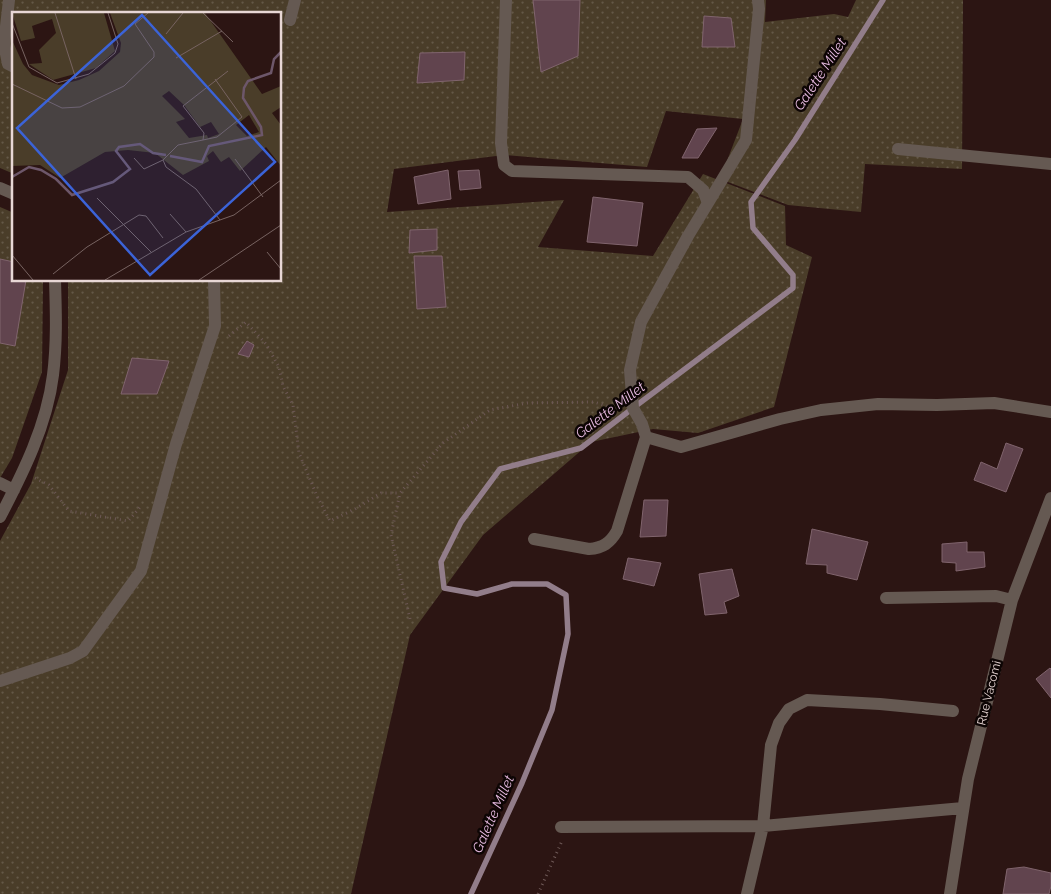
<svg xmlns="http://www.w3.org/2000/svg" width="1051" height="894" font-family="Raleway,sans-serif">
<defs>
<pattern id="grass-dots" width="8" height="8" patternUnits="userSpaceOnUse" patternTransform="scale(1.25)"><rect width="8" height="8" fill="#4a3d29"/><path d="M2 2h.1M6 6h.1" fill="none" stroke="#645847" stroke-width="1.8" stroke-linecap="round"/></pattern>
</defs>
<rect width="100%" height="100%" fill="#2c1513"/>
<path fill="url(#grass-dots)" d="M0,0H766L765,22L834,14L848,17L856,0H963L962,169L865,164L861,212L788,205L720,179L743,119L666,111L647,167L504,155L394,169L387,212L564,200L538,247L653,256L703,174L785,206L786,245L812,257L774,407L698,433L653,429L591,442L483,535L410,635L351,894H0V541L31,484L68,370V280H280V14H14V174L0,168Z
M0,207L14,213V280H43L42,372L12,458L0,478Z"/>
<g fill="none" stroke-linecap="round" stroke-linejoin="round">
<path stroke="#927d8a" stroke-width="5.5" d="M471,894L522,783L552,710L568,634L566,595L547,584H512L477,594L444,588L441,562L461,522L500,469L581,448L633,408L793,288V275L753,228L751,202L795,140L883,0"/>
</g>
<path fill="#61444e" stroke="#80646d" d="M533,0H580L578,56L541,72Z
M704,16L731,18L735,47H702Z
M465,52L464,80L417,83L420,53Z
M717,128L698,158H682L697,129Z
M448,170L451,199L418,204L414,177Z
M479,170L481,188L460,190L458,171Z
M593,197L643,203L637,246L587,242Z
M437,229V250L409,253L410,230Z
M414,256H442L446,307L417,309Z
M0,259L14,262V280H26L15,346L0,343Z
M247,341L254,345L249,357L238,354Z
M132,358L169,361L157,394H121Z
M1006,443L1023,449L1006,492L974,480L981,462L997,469Z
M644,500H668L666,536L640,537Z
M812,529L868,542L857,580L827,573V565L806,564Z
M967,542V552H984L985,567L956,571V563L942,562V544Z
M628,558L661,563L654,586L623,579Z
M732,569L739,596L724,602L727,613L705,615L699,574Z
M1050,668L1051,669V698L1036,679Z
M1024,867L1051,873V886L1049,894H1003L1007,869Z"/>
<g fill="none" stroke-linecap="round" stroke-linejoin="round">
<path stroke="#6d5856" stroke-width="3" stroke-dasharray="1 4" stroke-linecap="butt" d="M229,336L246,322L266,344L279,367L283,386L293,405L299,453L317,496L330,521L355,509L381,493H400
M35,478L49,485L69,511L128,521L142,505
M410,619L391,535L400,493L443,443L490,410L527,403L594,402L613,408H618
M538,894L562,841"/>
<path stroke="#655952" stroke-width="12" d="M9,0L4,44L8,64L14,67
M506,0L501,143L504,165L512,171L688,177L703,190L708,203L688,236L641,322L630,370L633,408L642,424L646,437L681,447L780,419L821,410L878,404L937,405L994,403L1051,412
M290,20L295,0
M898,149L1051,164
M0,188L14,194
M708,203L746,140L759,9L758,0
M0,483L14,490
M0,517C23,473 47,425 53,375C57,343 56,312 55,280
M534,539L589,549C603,548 610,543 617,531L646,437
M886,598L996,596L1012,600
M0,681L70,658L83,651L141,571L176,444L215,326L214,280
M561,827L763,826L963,808
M747,894L763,826L771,745L779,723L789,709L807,700L880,704L953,711
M950,894L968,779L1012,600L1051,498"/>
</g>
<g text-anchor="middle" stroke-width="5" stroke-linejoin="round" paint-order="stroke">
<g font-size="12" fill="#e8d7d5" stroke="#0d0504">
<text transform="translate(989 693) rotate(-76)" y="4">Rue Vacomi</text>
</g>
<g font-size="14" font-style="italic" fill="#e6bae0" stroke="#0d0504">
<text transform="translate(820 74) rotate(-57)" y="5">Galette Millet</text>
<text transform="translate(610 410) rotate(-37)" y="5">Galette Millet</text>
<text transform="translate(493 814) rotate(-66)" y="5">Galette Millet</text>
</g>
</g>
<g transform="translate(12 12)">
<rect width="269" height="269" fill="#2c1513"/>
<path d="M0,1H92L103,39L84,56L41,68L17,52L30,51L27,38L44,21L40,7L20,14L23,26L9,29ZM98,1H193L250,82L269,74V95L260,101L269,113V154L254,135L228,159L217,145L209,150L201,139L195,144L197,149L171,163L143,141L116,138L93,140L48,166L28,153L0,154V28L11,52L20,63L47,73L67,68L87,59L108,40L109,31ZM157,79L172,93L188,115L199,110L207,122L196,126L195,123L177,126L164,110L173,107L150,84ZM237,103L247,120L235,124L224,113Z" fill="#4a3d29" fill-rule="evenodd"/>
<path fill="none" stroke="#6d576a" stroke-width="2.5" d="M158,144L190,150L197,134L250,123L249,115L231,86L232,76L236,69L259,61L262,47L269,40M0,165L17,155L29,158L44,167L60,183L101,170L118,157L104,139L107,135L128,132L141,141L154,143"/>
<path fill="none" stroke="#776361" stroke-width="1" d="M43,1L64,67M191,1L221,30M0,11L17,55L45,71L77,62L103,41L106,32L96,1M154,22L171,1M164,46L210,19M0,72L50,96L68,95L112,74L142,45V40L123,12L136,1M191,128L205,125L230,105L203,67M122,146L132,157L151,148M223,147L251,185M85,186L139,240M158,202L174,220M208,208L184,177L154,155L151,148L166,133L191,128L192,121L171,94L216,59M255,240L269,257M0,243L21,268M41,262L75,235L127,203L134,204L151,226M93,268L174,220L222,203L269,168M187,268L269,213"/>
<path fill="#3b63d8" fill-opacity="0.15" stroke="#3b63d8" stroke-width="2.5" d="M130,3L263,150L138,263L5,116Z"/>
<rect width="269" height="269" fill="none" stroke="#e8d7d5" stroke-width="2.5"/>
</g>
</svg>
